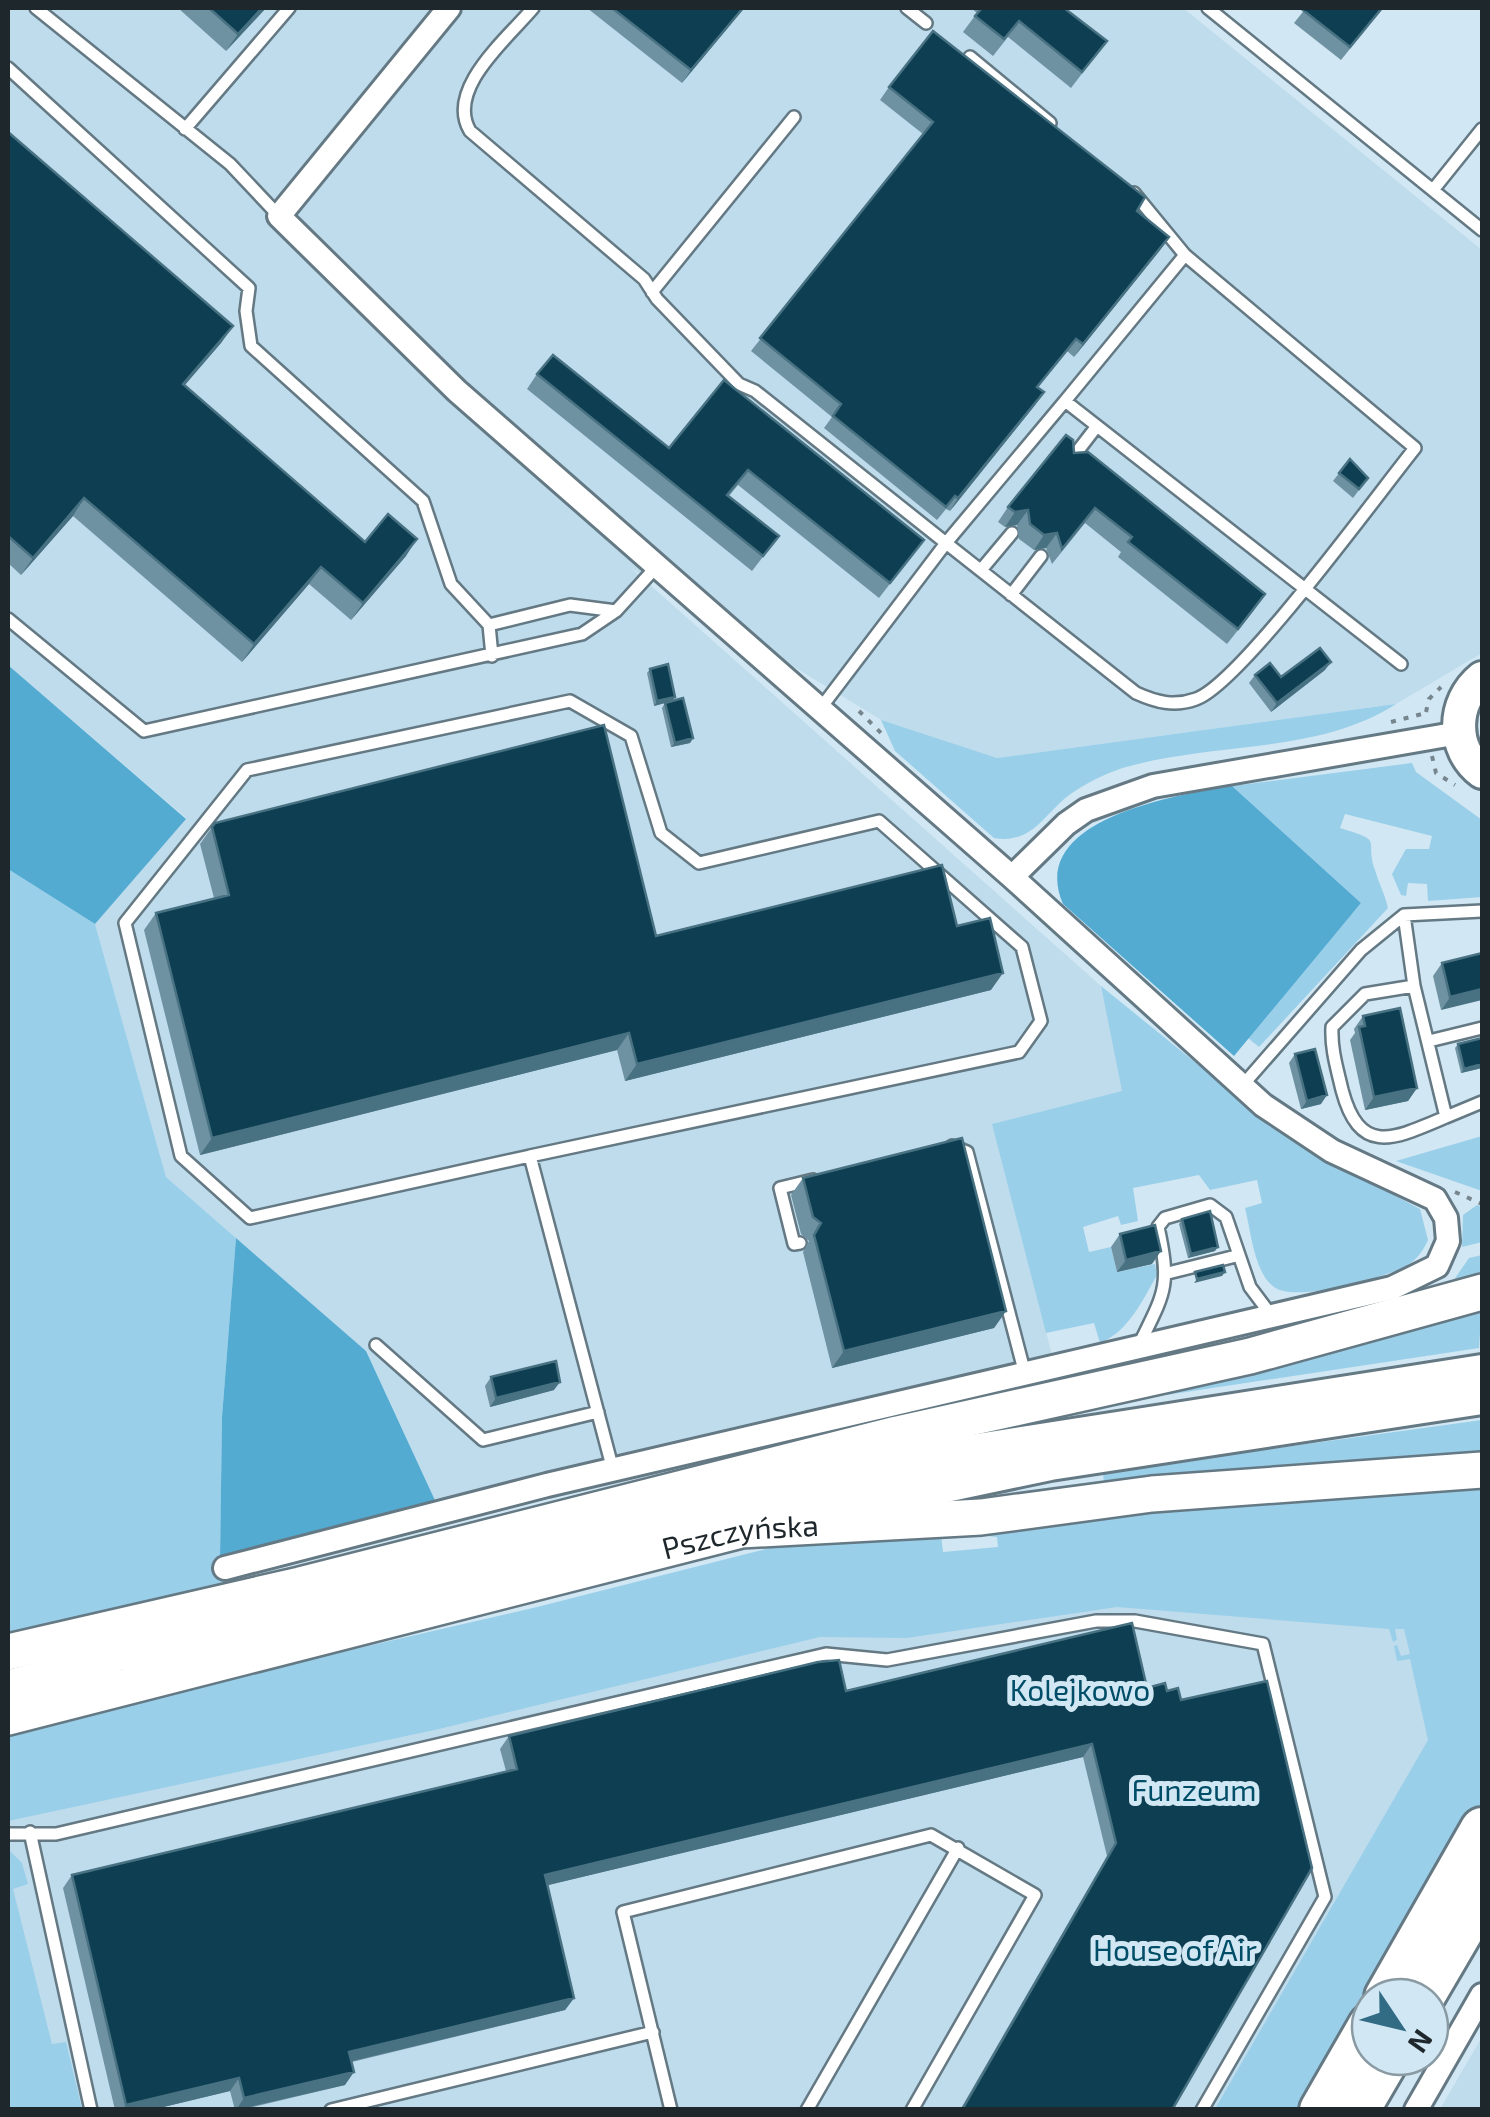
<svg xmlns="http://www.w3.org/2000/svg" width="1490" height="2117" font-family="'Exo 2',sans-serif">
<rect width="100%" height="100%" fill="#d1e7f3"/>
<path fill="#bfdcec" d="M8,8H1183L1482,250V653L1396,704L997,758L893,727L631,568L1101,986L1123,1091L993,1124L1053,1359L439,1509L366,1351L166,1177L95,924L186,818L8,665Z
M1351,1501L1482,1740L1266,2109H8V1751Z
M1482,2037V2109H1440Z"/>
<path fill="#9acfea" d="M1396,704C1318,754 1217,742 1130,766C1113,770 1090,781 1075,791C1045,810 1035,845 994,838L895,751L881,720L997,758Z
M1412,763L1416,772L1482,820V897L1428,901L1427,884L1408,883L1406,896L1401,895L1392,874L1406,849H1429L1432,836L1345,814L1340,828C1386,842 1364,838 1375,870C1379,884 1385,894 1388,908L1259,1047L1248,1038L1361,903L1232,786Z
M8,869L95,924L166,1177L236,1238L222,1417L220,1558L228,1589L8,1637Z
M1101,986L1291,1140L1420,1209L1428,1240C1422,1253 1415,1262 1402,1268C1378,1279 1295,1303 1274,1287C1254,1273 1251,1231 1245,1208L1262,1203L1257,1180L1210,1190L1199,1175L1133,1188L1138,1221L1121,1225L1118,1216L1083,1227L1089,1252L1111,1247L1117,1272L1155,1264L1157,1275C1142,1301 1129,1331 1100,1343L1094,1323L1046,1333L992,1124L1122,1091Z
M1482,1136V1191L1396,1161Z
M1477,1205L1482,1207V1242L1462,1247L1463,1215Z
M1482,1255V1276L1449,1287L1469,1258Z
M1482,1303L1479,1348L1166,1395L1164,1389Z
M1482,1420V1457L1104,1485L1103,1472Z
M1482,1484V1801L1305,2109H1215L1428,1740L1410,1659L1397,1661L1394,1646L1397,1645L1401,1656L1410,1654L1404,1629H1395L1397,1640L1393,1642L1389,1629L1117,1607L907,1638L820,1637L439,1729L8,1821V1736L25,1725L537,1607L790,1543L941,1535L943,1552L998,1547L997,1537L977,1535L985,1523Z
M8,1849L22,1863L28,1884L13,1889L52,2044L66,2042L82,2109H8Z"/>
<path fill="#54abd2" d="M8,665L186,819L95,924L8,869Z
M1232,786L1361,903L1234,1056L1063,904C1026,819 1176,795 1232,786Z
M236,1238L366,1351L439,1509L220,1558L222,1417Z"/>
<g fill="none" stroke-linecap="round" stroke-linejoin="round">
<defs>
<path id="lane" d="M36,8L230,164L279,216
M533,8C508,38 445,89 470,131L644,279L657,299L739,384L755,391L946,543L820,709
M907,8L926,23
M1208,8L1482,230
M970,57L1050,123
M8,68L249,288L246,311L251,346L423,501L451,584L489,625L492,656
M185,129L289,8
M1433,190L1482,129
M1134,193L1185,255
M652,292L794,117
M1065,401L1185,255L1415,448C1377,495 1240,684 1196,699C1174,707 1156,702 1136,693L946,543L1065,401L1097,426L1401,664
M1070,461L1097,426
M981,570L1012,533
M1011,595L1041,556
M8,619L144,731L582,634L616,611L657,566
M489,625L570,605L616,611
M1404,915L1414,986L1446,1117L1482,1102
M1414,986L1365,994L1332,1027C1331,1050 1337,1068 1342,1090C1360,1157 1394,1139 1446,1117
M1429,1041L1482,1028
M1242,1086L1361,950L1404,915L1482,911
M952,1146L967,1152L1025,1374
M530,1156L250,1218L181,1156L125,923L247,770L570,701L631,736L661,833L699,863L879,821L1022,947L1041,1021L1019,1052L530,1156L613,1470
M800,1243L794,1244L780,1188L813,1180
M1168,1273L1236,1256
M376,1345L483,1440L598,1412
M1138,1347C1165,1292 1171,1287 1158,1227L1165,1218L1210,1205L1226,1217L1250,1287L1271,1315
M30,1832L91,2110
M8,1834H56L826,1654L887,1660L1096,1621H1135L1263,1644L1325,1897L1202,2110
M331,2110L653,2032
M671,2110L623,1912L931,1835L1035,1895L912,2110
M807,2110L958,1848"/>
<path id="street" d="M1012,877L1066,824L1086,810L1153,786L1459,733
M225,1568L547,1485L1392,1288L1437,1266L1448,1241L1446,1218L1435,1199L1332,1151L1263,1105L1012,877L457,391L279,216L449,8
M1416,2110L1482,1995"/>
<path id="secondary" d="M1482,678C1452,702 1451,749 1482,772
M794,1518L1050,1464L1482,1398
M133,1657L709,1511L959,1453L1482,1371"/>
<g id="primary">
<path d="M8,1652L300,1585L897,1434L1250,1356L1482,1292"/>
<path d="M8,1688L67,1673L163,1635"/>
<path id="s1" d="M8,1717L741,1530L981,1517L1152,1494L1482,1470"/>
</g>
<path id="highway" d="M1386,1997L1482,1829
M1423,1997L1482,1896
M1321,2110L1370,2025
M1358,2110L1389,2057"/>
</defs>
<use href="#lane" stroke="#647983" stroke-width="16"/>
<use href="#street" stroke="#647983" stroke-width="28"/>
<use href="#secondary" stroke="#647983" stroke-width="38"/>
<use href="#primary" stroke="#647983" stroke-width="40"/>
<use href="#highway" stroke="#647983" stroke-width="48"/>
<path stroke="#77868e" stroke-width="4" stroke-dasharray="5 8" stroke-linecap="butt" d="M859,711L882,734
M1426,712L1429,699L1441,687
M1391,722L1426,713
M1432,756L1436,773L1455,785
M1455,1192L1482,1204"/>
<use href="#lane" stroke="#fff" stroke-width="11"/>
<use href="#street" stroke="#fff" stroke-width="22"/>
<use href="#secondary" stroke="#fff" stroke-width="32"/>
<use href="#primary" stroke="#fff" stroke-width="35"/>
<use href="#highway" stroke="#fff" stroke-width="42"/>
</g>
<path fill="#6f92a2" d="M178,8H266L226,51Z
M587,8H744L682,83Z
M971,8H1064L1107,41L1071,88L1008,37L993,56L963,32L977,13Z
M1306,8H1383L1341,60L1294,23Z
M889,87L1137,211L1160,250L1074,357L1067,351L1038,387L1035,405L950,511L946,509L937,520L824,428L832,417L751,351L923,134L880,100Z
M8,132L233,326L221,343L184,386L365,542L406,556L351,620L309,584L242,662L73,516L21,575L8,563Z
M537,374L669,448L724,380L924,540L879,598L738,485L729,496L779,536L752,571L527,389Z
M1074,453L1254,610L1227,644L1118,557L1121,552L1085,523L1052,564L1046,548L1034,550L1019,539L1017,525L1005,527L998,522L1008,507Z
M1350,459L1368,478L1353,498L1333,481Z
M650,669L675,697L672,701L654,706L647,673Z
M1325,670L1271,712L1249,683L1255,675L1281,677Z
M665,703L693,738L690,743L671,747L662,708Z
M215,823L656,936L957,926L991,990L625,1081L617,1050L200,1155L144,930L156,913L214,898L200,844Z
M1482,953L1441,1010L1433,976L1442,963Z
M1363,1016L1417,1088L1408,1101L1365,1110L1350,1040L1355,1033L1354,1029Z
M1482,1038V1068L1461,1073L1455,1048L1458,1044Z
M1295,1054L1321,1104L1301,1109L1289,1063Z
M803,1178L1006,1311L994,1328L832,1368L803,1252L809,1241L801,1234L791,1195Z
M1182,1219L1215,1251L1188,1258L1179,1224Z
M1120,1234L1152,1264L1117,1272L1111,1247Z
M491,1377L554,1390L490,1407L485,1386Z
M1132,1623L1172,2110H960L1107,1856L1083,1757L548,1885L574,1998L565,2010L352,2062L345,2085L240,2110H235L230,2091L151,2110H115L63,1888L72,1875L506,1771L500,1749L509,1736L846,1691Z"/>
<path fill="#487182" d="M262,8H266L226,51L238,34Z
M744,8L738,15L682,83L691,70Z
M1169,237L1160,250L1074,357L1083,344Z
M233,326L221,343L171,401L183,384Z
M1044,392L1035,405L950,511L958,498Z
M84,498L73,516L21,575L33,558Z
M1028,510L1017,525L1005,527L1015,512Z
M1057,533L1046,548L1034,550L1044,535Z
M417,539L406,556L351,620L363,603Z
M321,567L309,584L242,662L254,644Z
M1331,662L1325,670L1271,712L1277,703Z
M675,697L672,701L654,706L657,701Z
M693,738L690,743L671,747L675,743Z
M1003,973L991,990L625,1081L637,1064Z
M1482,989V1000L1441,1010L1450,997Z
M629,1033L617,1050L200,1155L212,1138Z
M1482,1064V1068L1461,1073L1464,1069Z
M1417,1088L1408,1101L1365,1110L1374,1097Z
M1327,1095L1321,1104L1301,1109L1307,1101Z
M1218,1247L1215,1251L1188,1258L1191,1254Z
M1161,1251L1152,1264L1117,1272L1126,1260Z
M1225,1272L1222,1276L1194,1283L1197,1279Z
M1006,1311L994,1328L832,1368L844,1351Z
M560,1382L554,1390L490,1407L496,1398Z
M1092,1744L1083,1757L536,1888L545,1875Z
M574,1998L565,2010L340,2064L349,2052Z
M354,2072L345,2085L236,2110L244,2098Z
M239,2078L230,2091L151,2110H122L126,2105Z"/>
<path fill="#0d3e52" stroke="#487182" stroke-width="2.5" d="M209,8H262L238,34Z
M612,8H743L691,70Z
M982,8H1064L1107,41L1082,72L1019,21L1004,39L975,16Z
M1306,8H1382L1350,47L1303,10Z
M933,31L1145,197L1137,211L1169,237L1083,344L1076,339L1037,387L1044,392L958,498L955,496L946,507L833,416L841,404L760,338L933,122L889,87Z
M8,132L233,326L183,384L365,542L388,514L417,539L363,603L321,567L254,644L84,498L33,558L8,536Z
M553,355L669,448L724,380L924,540L890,583L748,470L727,495L779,536L763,556L537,374Z
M1066,435L1073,440L1074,453L1088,452L1265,594L1238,629L1128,542L1132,537L1095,508L1062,549L1057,533L1044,535L1030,524L1028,510L1015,512L1008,507Z
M1350,459L1368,478L1359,489L1339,473Z
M1320,648L1331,662L1277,703L1255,675L1270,663L1281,677Z
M668,664L675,697L657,701L650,669Z
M683,698L693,738L675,743L665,703Z
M604,725L656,936L942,865L957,926L990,918L1003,973L637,1064L629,1033L212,1138L156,913L229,895L212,827L215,823Z
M1482,953V989L1450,997L1442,963Z
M1400,1008L1417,1088L1374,1097L1359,1027L1365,1026L1363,1016Z
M1482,1038V1064L1464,1069L1458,1044Z
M1315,1049L1327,1095L1307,1101L1295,1054Z
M962,1138L1006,1311L844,1351L814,1235L821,1223L813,1217L803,1178Z
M1210,1211L1218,1247L1191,1254L1182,1219Z
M1155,1225L1161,1251L1126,1260L1120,1234Z
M1223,1265L1225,1272L1197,1279L1195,1272Z
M556,1361L560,1382L496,1398L491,1377Z
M1132,1623L1147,1688L1165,1683L1167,1691L1178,1688L1181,1700L1267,1681L1312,1868L1172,2110H962L1116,1843L1092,1744L545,1875L574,1998L349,2052L354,2072L244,2098L239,2078L126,2105L72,1875L517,1769L509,1736L818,1662L839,1660L846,1691Z"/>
<g text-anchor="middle" stroke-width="10" stroke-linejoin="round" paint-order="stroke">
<g font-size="30" fill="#1e272b" stroke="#d1e7f3">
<text dy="10" stroke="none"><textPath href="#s1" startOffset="755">Pszczyńska</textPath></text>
</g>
<g font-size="30" fill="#004d67" stroke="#d1e7f3">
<text x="1080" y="1701">Kolejkowo</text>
<text x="1194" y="1801">Funzeum</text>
<text x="1175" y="1961">House of Air</text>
</g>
</g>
<rect width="1490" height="2117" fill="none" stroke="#1e272b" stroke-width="20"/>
<g transform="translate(1400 2027) rotate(125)"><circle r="48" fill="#d1e7f3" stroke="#899aa3" stroke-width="2.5"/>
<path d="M0-8L18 38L0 25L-18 38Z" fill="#326b84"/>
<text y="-15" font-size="28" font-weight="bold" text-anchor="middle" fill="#1e272b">N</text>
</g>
</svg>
